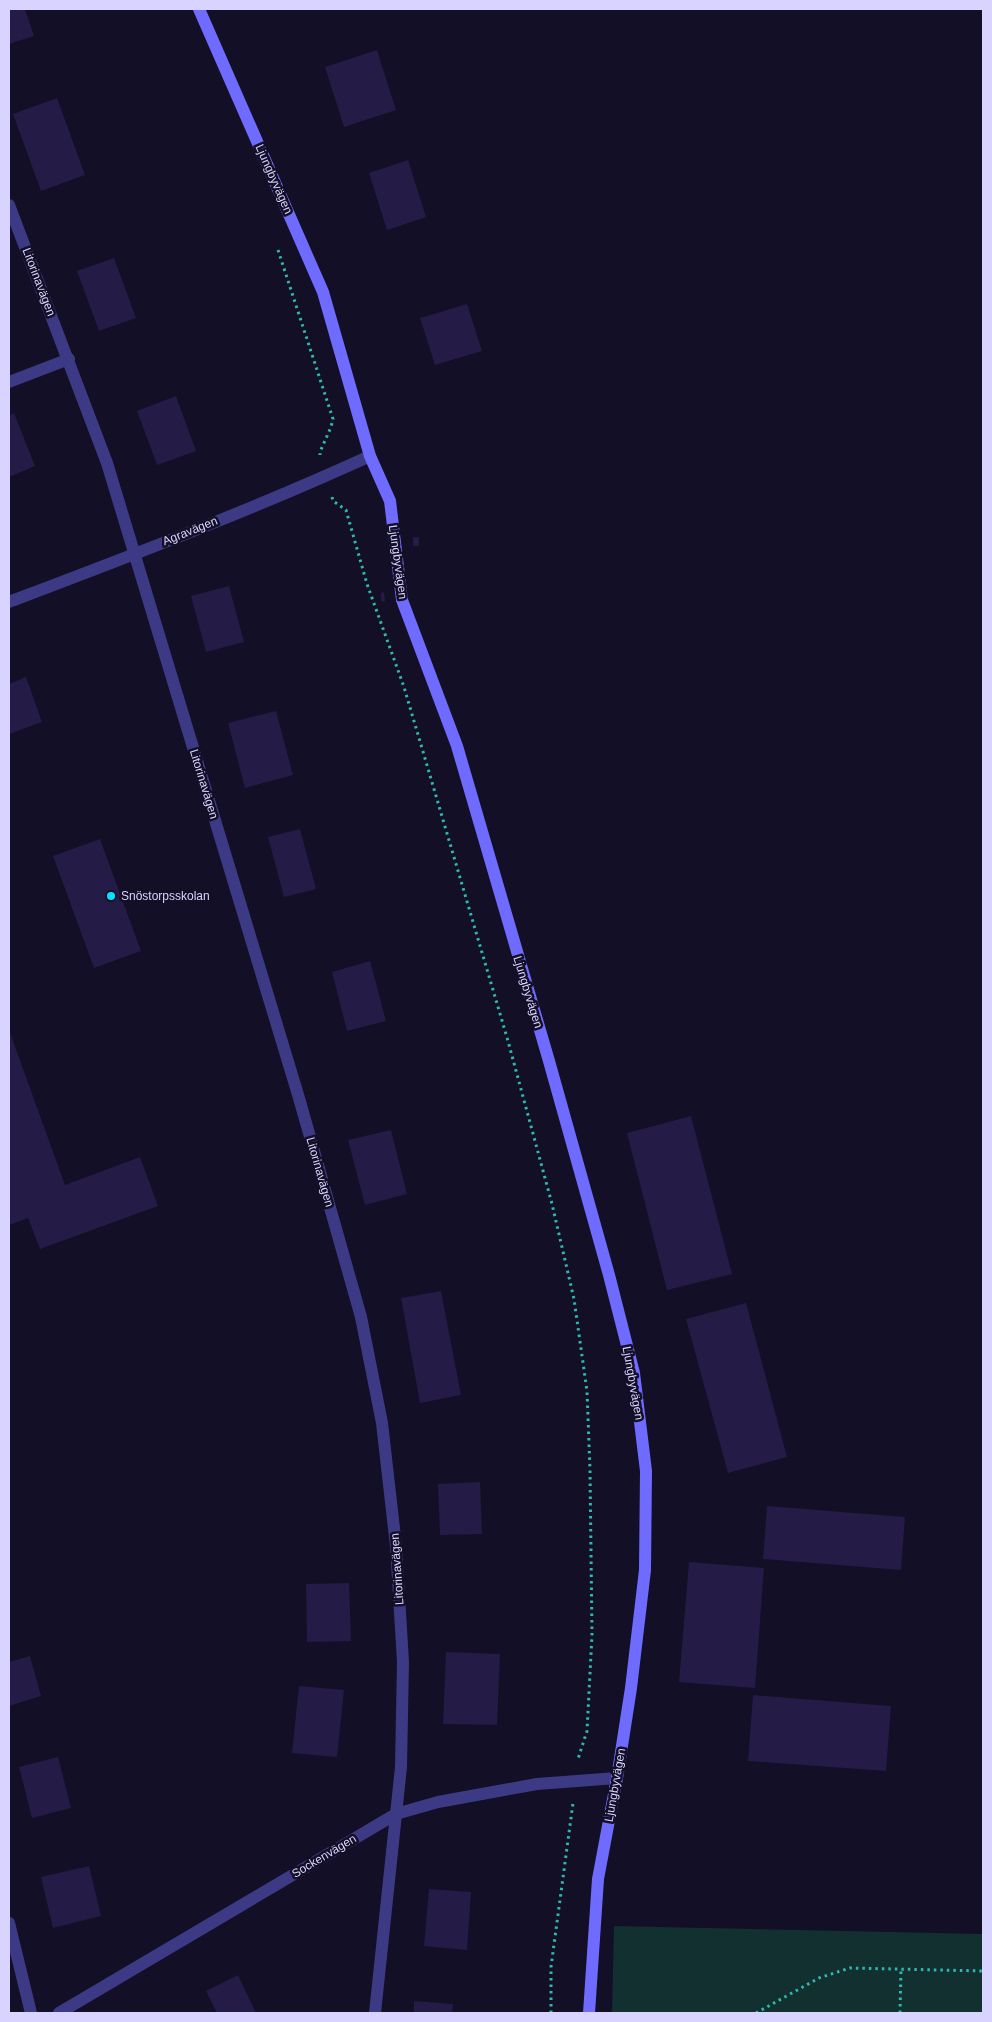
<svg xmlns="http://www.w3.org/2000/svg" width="992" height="2022" font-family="Arial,sans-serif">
<rect width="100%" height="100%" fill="#130f26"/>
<path fill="#12302f" d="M614,1926L983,1934V2013H612Z"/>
<path fill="#241b47" d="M9,9H25L34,36L9,44Z
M377,50L396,110L344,127L325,67Z
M57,98L85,175L41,191L13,114Z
M408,160L426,217L387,230L369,173Z
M114,258L136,318L99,331L77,271Z
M467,304L482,351L435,365L420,318Z
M176,396L196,451L157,465L137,411Z
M14,413L35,466L9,477V416Z
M413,537H419V546H413Z
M229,586L244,642L206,652L191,596Z
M384,592L385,601H381V593Z
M26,677L42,722L9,734V684Z
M276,711L293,775L245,788L228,723Z
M300,829L316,889L284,897L268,837Z
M100,839L141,951L94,968L53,856Z
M370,961L386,1021L347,1031L332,972Z
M9,1030L65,1185L140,1157L158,1206L40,1249L28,1218L9,1225Z
M691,1116L732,1274L667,1290L627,1133Z
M391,1130L407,1194L365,1205L348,1140Z
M441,1291L461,1395L420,1403L401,1298Z
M746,1303L787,1457L728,1473L686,1319Z
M480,1482L482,1534L440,1535L438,1484Z
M767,1506L905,1517L901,1570L763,1559Z
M689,1562L764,1568L755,1688L679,1682Z
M349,1583L351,1641L307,1642L306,1584Z
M446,1652L500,1654L497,1725L443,1724Z
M30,1656L41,1696L9,1706V1662Z
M299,1686L344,1690L337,1757L292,1753Z
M753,1695L891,1706L886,1771L748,1761Z
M58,1757L71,1808L32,1818L19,1767Z
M89,1866L101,1916L53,1928L41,1877Z
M429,1889L471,1892L467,1950L424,1946Z
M238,1975L256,2013H217L206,1991Z
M414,2001L453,2004L452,2013H414Z"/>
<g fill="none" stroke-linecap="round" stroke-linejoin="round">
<path stroke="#2fb8b0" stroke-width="3" stroke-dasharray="2.5 4" stroke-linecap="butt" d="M278,250L333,419L331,427L320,452V455
M332,497L333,501L346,510L367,584L404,687L508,1041L552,1204L574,1299L587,1391L590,1470L592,1635L587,1731L578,1759
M551,2013V1967L573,1803
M756,2013L819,1978L850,1968L983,1971
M900,2013L901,1969"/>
<path stroke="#3d3a85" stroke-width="12" d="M9,205L107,463L299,1098L361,1317L382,1423L396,1546L403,1662L401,1767L375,2013
M9,382L69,359
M9,602C130,556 252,510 370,456
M9,1923L31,2013
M59,2013L396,1814L438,1802L537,1784L617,1778"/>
<path stroke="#6f6bff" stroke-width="12" d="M199,9L323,292L370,456L390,501L402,600L457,746L549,1061L609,1275L634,1373L646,1471L645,1570L631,1688L617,1778L598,1879L589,2013"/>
</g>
<circle fill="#00e5ff" stroke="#130f26" stroke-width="2" cx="111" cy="896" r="5"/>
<g text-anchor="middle" stroke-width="5" stroke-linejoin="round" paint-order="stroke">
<g font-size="12" fill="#d9d4ff" stroke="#130f26">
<text transform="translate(274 179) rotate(66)" y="4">Ljungbyvägen</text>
<text transform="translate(39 282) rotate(69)" y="4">Litorinavägen</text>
<text transform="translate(190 531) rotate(-22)" y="4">Agravägen</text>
<text transform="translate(398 562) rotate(82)" y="4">Ljungbyvägen</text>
<text transform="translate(204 784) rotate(73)" y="4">Litorinavägen</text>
<text transform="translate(528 992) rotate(73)" y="4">Ljungbyvägen</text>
<text transform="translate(320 1172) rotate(74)" y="4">Litorinavägen</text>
<text transform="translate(633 1383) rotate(80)" y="4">Ljungbyvägen</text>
<text transform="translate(397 1569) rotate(-94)" y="4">Litorinavägen</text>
<text transform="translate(615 1785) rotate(-80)" y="4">Ljungbyvägen</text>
<text transform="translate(324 1856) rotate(-31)" y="4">Sockenvägen</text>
</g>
<g font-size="12" fill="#d9d4ff" stroke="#130f26" text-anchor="start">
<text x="121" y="900">Snöstorpsskolan</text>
</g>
</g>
<rect width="992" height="2022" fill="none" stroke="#d9d4ff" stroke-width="20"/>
</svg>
